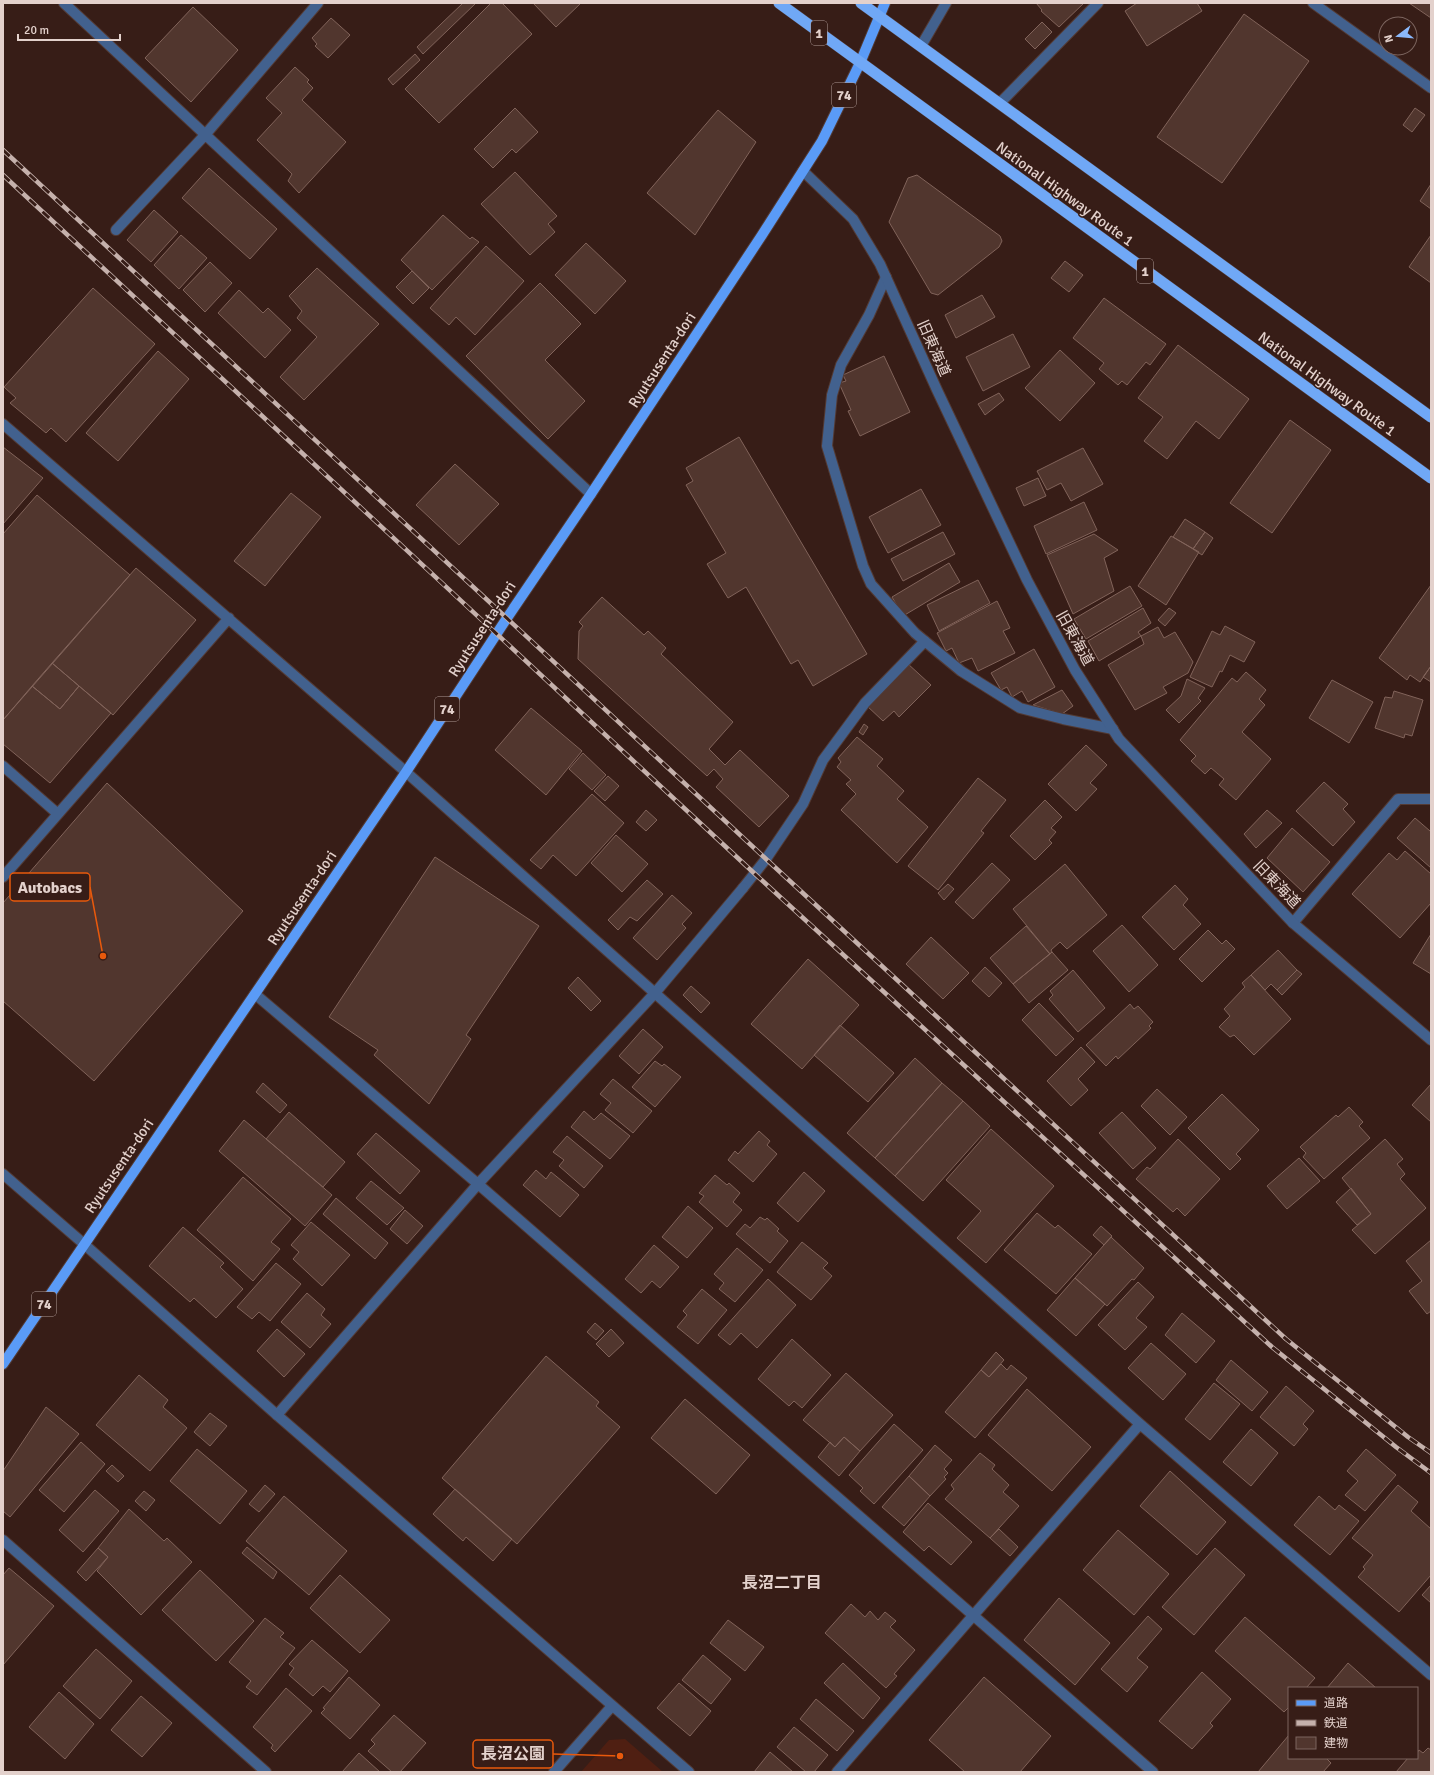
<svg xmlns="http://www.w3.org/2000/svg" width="1434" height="1775" font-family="Signika,'Noto Sans JP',sans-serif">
<rect width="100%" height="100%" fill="#371d17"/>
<path fill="#4f1f12" d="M625,1739L663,1772H581L609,1740Z"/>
<path fill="#51362e" stroke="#81635a" d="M463,3H476L423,54L417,47Z
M491,3H502L532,34L439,123L405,89Z
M533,3H581L556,27Z
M1036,3H1084L1059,27L1041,11L1042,10Z
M1137,3H1197L1202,11L1147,46L1125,11Z
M1409,3H1431V18Z
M193,7L238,50L191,102L145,58Z
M1244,14L1309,61L1222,183L1157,137Z
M331,18L350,35L328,58L315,46L317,44L312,38Z
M1042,22L1052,32L1035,49L1025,39Z
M415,54L420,60L393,85L388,79Z
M295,67L309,80L307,82L313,88L302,100L346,142L299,193L288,181L292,174L257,140L282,113L266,98Z
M515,108L538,132L516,153L512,149L493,168L474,149Z
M1415,108L1425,115L1412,132L1403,125Z
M718,110L756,142L695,235L647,193Z
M209,168L277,229L250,259L182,198Z
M515,172L557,216L548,224L555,232L530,255L481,204Z
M917,175L1000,236L1002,241L999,247L938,295L931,293L889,222L908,178Z
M1431,184V209L1420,201Z
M154,210L178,232L151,262L127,240Z
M443,215L470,239L472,237L479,242L432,290L401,260Z
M181,235L207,258L179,289L154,265Z
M1431,235V283L1409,267Z
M586,243L626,281L595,314L555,275Z
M486,246L524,281L475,335L456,317L449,325L430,308Z
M1065,261L1083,275L1069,292L1051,278Z
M210,262L232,283L205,312L183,290Z
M317,268L379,324L304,400L280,377L317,337L297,318L302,311L289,296Z
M412,271L429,288L413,304L396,287Z
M540,283L581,324L545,360L585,401L548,439L466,356Z
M93,288L155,344L66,442L51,428L46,433L10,403L16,398L4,387Z
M239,290L263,313L268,308L291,330L265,358L218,313Z
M982,295L995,317L956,338L945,315Z
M1104,298L1166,344L1150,365L1146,362L1127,385L1122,381L1118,385L1099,369L1104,363L1073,338Z
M1013,334L1030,367L983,391L966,357Z
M1178,345L1249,399L1219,439L1196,421L1167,459L1144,441L1163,417L1138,398Z
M1060,350L1095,383L1060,421L1025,388Z
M158,351L189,379L118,461L86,433Z
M884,356L910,412L860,436L848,411L851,410L839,383L846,381L843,375Z
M999,393L1004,400L985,415L978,404Z
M1290,420L1331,450L1272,533L1230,503Z
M739,437L867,654L813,686L798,660L791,664L746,587L728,598L707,564L726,553L686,485L693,481L686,468Z
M3,447L43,478L3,524Z
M1083,448L1103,484L1071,501L1061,483L1047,490L1037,471Z
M455,464L499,504L459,545L416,505Z
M1038,478L1046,496L1024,506L1016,488Z
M921,489L941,525L888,553L869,517Z
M291,493L321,517L265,586L234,561Z
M37,495L130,575L3,720V534Z
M1084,502L1097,530L1046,554L1034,526Z
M1185,519L1205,532L1193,549L1173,537Z
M943,532L955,554L903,581L891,559Z
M1205,532L1213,538L1202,555L1193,549Z
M1094,534L1118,550L1104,558L1114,591L1073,614L1047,555Z
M1171,536L1199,552L1166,605L1138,586Z
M949,563L960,582L903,616L892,597Z
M136,568L196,620L113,715L52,663Z
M978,580L990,603L939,631L927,605Z
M1431,585V666L1420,682L1410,675L1407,680L1379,658Z
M1130,586L1142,606L1086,639L1074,619Z
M602,597L644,635L648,631L666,648L661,654L733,722L709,749L725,765L740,750L789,796L759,827L716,787L723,779L714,769L707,776L578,659L579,631L583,626L579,622Z
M997,601L1010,628L1003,631L1015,653L978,671L972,658L959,663L952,648L946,651L937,633Z
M1143,608L1151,623L1138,632L1141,636L1099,661L1088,641Z
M1169,608L1176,613L1165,626L1158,620Z
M1225,626L1255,642L1244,662L1230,655L1222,672L1220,671L1212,687L1190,677L1212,631L1220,635Z
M1158,627L1164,638L1175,632L1193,662L1188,673L1163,687L1167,693L1135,710L1108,665L1144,644L1141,636Z
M1034,649L1055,687L1028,702L1022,691L1012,697L1007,687L1001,690L991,673Z
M52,663L79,686L60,709L32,686Z
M907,663L931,685L899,717L894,711L883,721L866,705Z
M1431,666V682L1423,677Z
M1246,672L1266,690L1259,699L1265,705L1242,732L1271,759L1236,800L1219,785L1224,779L1211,768L1205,774L1191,761L1196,756L1180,740L1232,678L1237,682Z
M1187,679L1205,688L1198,698L1201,701L1179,723L1166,710L1181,696Z
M1332,680L1373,702L1349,743L1309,718Z
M32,686L60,709L79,686L111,713L50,783L3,744V720Z
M1062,690L1073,706L1062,714L1033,705Z
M1394,691L1423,700L1412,736L1405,734L1404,738L1375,728L1385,697L1392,698Z
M531,708L582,751L546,795L495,750Z
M864,724L868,727L863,735L859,732Z
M857,737L883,759L877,766L904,791L897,799L928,827L897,863L841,810L856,794L846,784L851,780L837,767L841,762L838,758Z
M1086,745L1107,765L1090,783L1097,789L1076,811L1048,784Z
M583,753L606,775L592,790L569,769Z
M608,776L619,786L605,801L594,791Z
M978,778L1006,800L981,831L984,833L938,890L908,866Z
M1324,782L1348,804L1343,809L1355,822L1333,846L1296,811Z
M107,783L243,911L94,1081L3,1001V903Z
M592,794L624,823L576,876L553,855L541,869L530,860Z
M1045,800L1062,817L1051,828L1056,832L1049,840L1052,843L1035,860L1010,836Z
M646,810L657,820L646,831L636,822Z
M1267,810L1282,823L1256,848L1244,834Z
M1415,818L1430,831L1431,829V868L1397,838Z
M1292,828L1330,862L1303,892L1267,858Z
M616,835L648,864L622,892L591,863Z
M1405,851L1431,874V903L1400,938L1352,894L1389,853L1397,860Z
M435,857L539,926L466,1035L471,1039L429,1104L374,1055L378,1050L329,1017Z
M992,863L1010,880L973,919L955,902Z
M1065,864L1107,915L1067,949L1060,942L1051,950L1052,952L1050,954L1013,909Z
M647,880L663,894L637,921L630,917L618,930L608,920Z
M948,884L954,889L944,900L938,893Z
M1175,885L1188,899L1183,905L1201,924L1174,950L1142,917Z
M672,895L692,913L682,924L686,928L657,960L633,938Z
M1122,925L1158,965L1129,992L1093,951Z
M1026,926L1050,954L1013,984L990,958Z
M1208,930L1222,944L1226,940L1235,949L1202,982L1179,959Z
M1431,934V974L1413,963Z
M931,937L969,973L943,999L906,964Z
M1278,950L1297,970L1277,990L1271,984L1265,990L1251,975Z
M1052,952L1068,970L1029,1003L1013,984Z
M808,959L859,1005L802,1069L751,1024Z
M985,967L1002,983L989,997L972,981Z
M1073,970L1105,1008L1078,1032L1049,999L1053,995L1050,991Z
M1297,970L1302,974L1282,995L1277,990Z
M1251,975L1291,1019L1254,1055L1234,1035L1230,1037L1219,1027L1230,1016L1224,1009L1245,987L1242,983Z
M578,977L601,1001L591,1011L568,988Z
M691,986L710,1003L701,1013L683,995Z
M1039,1003L1074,1039L1056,1056L1022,1020Z
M1130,1004L1134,1009L1138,1006L1153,1022L1149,1026L1151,1028L1118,1059L1116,1056L1106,1066L1086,1045Z
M840,1025L894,1073L868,1102L814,1055Z
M643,1029L663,1047L639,1074L619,1056Z
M1081,1047L1095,1062L1078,1079L1088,1090L1071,1106L1047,1081Z
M915,1058L942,1083L875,1158L847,1133Z
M655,1061L662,1066L664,1064L681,1077L655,1107L632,1087Z
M613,1079L652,1111L633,1133L605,1110L611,1103L600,1094Z
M263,1083L287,1105L280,1113L256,1092Z
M942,1083L963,1101L895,1176L875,1158Z
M1431,1084V1122L1412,1105Z
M1157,1089L1187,1117L1170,1135L1141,1106Z
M1222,1094L1259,1130L1236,1154L1241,1159L1230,1170L1188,1128Z
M963,1101L990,1126L923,1201L895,1176Z
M1349,1107L1363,1122L1359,1126L1370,1138L1324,1179L1303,1157L1306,1153L1300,1147L1336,1115L1338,1117Z
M584,1111L594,1120L601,1113L630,1136L610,1159L571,1127Z
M289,1112L345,1162L323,1187L266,1139Z
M1122,1112L1156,1148L1133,1169L1099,1133Z
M244,1120L332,1195L305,1226L219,1151Z
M991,1129L1054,1186L986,1263L957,1238L981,1211L946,1180Z
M759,1131L770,1141L767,1145L777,1154L753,1182L728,1160L735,1151L738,1154Z
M376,1133L420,1171L400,1194L357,1154Z
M567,1136L603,1166L584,1188L559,1166L564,1160L553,1152Z
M1178,1139L1220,1179L1185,1216L1177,1208L1173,1212L1136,1179L1147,1167L1150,1169Z
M1385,1139L1403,1159L1397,1164L1405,1174L1400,1179L1426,1208L1375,1254L1352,1230L1371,1214L1342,1178Z
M1299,1158L1320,1181L1287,1209L1267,1186Z
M536,1170L546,1179L551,1172L579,1195L560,1217L523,1185Z
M804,1172L825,1191L798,1222L777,1203Z
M715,1175L727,1185L729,1183L740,1193L733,1202L742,1210L727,1227L699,1202L704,1196L699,1193Z
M243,1177L291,1219L271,1242L280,1249L253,1281L197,1230Z
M371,1181L404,1208L387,1225L356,1198Z
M1351,1188L1371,1214L1357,1225L1336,1202Z
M336,1198L388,1243L375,1259L323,1214Z
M688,1206L713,1228L687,1258L662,1237Z
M405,1210L423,1226L407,1244L390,1229Z
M1037,1213L1055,1228L1058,1225L1092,1254L1056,1294L1004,1250Z
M760,1217L765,1220L767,1218L779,1229L777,1231L788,1241L770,1263L736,1234L745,1224L750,1228Z
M311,1222L350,1255L322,1286L293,1259L299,1252L291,1245Z
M1101,1226L1112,1236L1104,1245L1093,1235Z
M183,1227L224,1263L220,1267L243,1289L216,1318L194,1298L190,1302L149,1266Z
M1111,1237L1144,1268L1134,1280L1132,1279L1107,1306L1075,1278Z
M1431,1240V1311L1427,1314L1409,1291L1422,1281L1406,1261Z
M802,1242L828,1263L823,1268L832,1276L811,1300L777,1272Z
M654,1245L679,1267L660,1288L652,1281L641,1293L625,1279Z
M737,1248L763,1270L735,1302L719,1289L724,1283L714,1274Z
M276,1263L301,1284L270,1321L259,1312L252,1319L237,1307Z
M1075,1278L1105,1304L1076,1336L1047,1310Z
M768,1279L796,1305L757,1348L741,1333L730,1345L718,1335Z
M1138,1282L1154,1297L1136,1318L1147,1327L1125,1350L1098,1325Z
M702,1289L727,1310L698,1344L677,1327L687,1315L683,1311Z
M307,1293L325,1309L321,1315L331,1324L310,1348L281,1322Z
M1182,1313L1215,1341L1196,1363L1165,1335Z
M595,1323L604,1331L596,1340L587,1332Z
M277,1329L305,1354L284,1377L257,1351Z
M611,1329L624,1343L609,1357L596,1344Z
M792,1339L831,1375L802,1408L794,1401L789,1406L758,1379Z
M1151,1343L1186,1374L1163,1400L1128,1368Z
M996,1352L1004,1360L989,1377L981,1370Z
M546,1356L599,1402L596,1406L620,1427L517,1544L442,1478Z
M1231,1360L1268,1392L1252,1411L1216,1380Z
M1001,1364L1007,1370L1011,1365L1027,1378L975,1438L945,1412L981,1370L989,1377Z
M846,1373L893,1415L860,1451L844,1437L835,1447L803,1420Z
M139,1375L168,1400L163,1407L187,1428L150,1471L96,1425Z
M1214,1383L1240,1404L1210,1440L1185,1419Z
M1286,1386L1314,1411L1303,1424L1308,1429L1294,1446L1260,1417Z
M1027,1389L1091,1447L1052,1491L988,1435Z
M685,1399L750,1455L716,1494L651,1438Z
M46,1407L79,1434L10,1517L3,1511V1471Z
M210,1413L227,1426L210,1446L194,1432Z
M894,1424L923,1450L874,1504L860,1491L863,1488L849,1475Z
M1251,1429L1278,1453L1251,1486L1223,1462Z
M844,1437L860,1451L839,1476L818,1457L830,1442L835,1447Z
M81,1442L105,1464L64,1512L39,1490Z
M935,1445L952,1460L944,1469L948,1473L944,1477L946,1479L930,1496L909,1476Z
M197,1449L247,1491L220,1524L170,1481Z
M1366,1449L1396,1475L1365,1511L1345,1495L1358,1481L1347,1471Z
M980,1453L995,1465L992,1469L1009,1485L1003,1492L1019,1506L990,1538L945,1499L954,1489L951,1485Z
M112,1465L124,1476L118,1482L106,1471Z
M1170,1471L1226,1522L1197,1555L1140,1506Z
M909,1476L930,1496L904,1526L882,1507Z
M265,1485L275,1494L259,1512L249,1504Z
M1398,1485L1418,1502L1411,1511L1431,1529V1575L1399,1612L1358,1577L1365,1569L1363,1567L1373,1555L1352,1538Z
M455,1489L512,1539L493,1561L466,1537L463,1541L433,1514Z
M95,1490L119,1511L83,1552L59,1530Z
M144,1491L155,1500L146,1511L135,1501Z
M284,1496L347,1551L309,1595L246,1541Z
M1319,1496L1335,1510L1339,1505L1359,1521L1330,1555L1294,1525Z
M928,1503L972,1542L951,1565L929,1546L924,1551L903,1532Z
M129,1509L164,1541L167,1538L192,1562L141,1615L97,1571L108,1557L98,1548Z
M999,1529L1018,1547L1010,1556L990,1538Z
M1118,1530L1169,1574L1134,1615L1083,1570Z
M247,1547L277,1572L273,1579L242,1553Z
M98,1548L108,1557L86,1581L77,1572Z
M1215,1548L1245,1575L1194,1635L1162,1607Z
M9,1568L54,1606L3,1665V1575Z
M200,1570L254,1621L216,1661L162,1610Z
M340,1575L390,1620L360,1653L310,1608Z
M1431,1585V1603L1422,1595Z
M1059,1598L1110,1643L1075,1685L1024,1640Z
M851,1604L865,1617L870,1611L878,1620L885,1612L896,1621L890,1627L915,1650L894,1674L897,1676L886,1688L825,1633Z
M1148,1616L1162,1629L1137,1658L1148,1667L1127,1692L1101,1669Z
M1245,1617L1315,1678L1306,1688H1289V1707L1284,1712L1215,1651Z
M265,1618L284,1633L280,1637L295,1648L257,1695L246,1687L251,1681L229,1662Z
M728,1620L764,1647L745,1671L710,1643Z
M312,1640L348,1671L330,1692L323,1686L313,1696L289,1675L294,1668L289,1664Z
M96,1649L132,1681L100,1719L63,1686Z
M703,1655L731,1679L711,1704L682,1680Z
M843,1663L880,1698L863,1719L824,1683Z
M1348,1663L1376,1688H1327Z
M1202,1672L1231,1699L1210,1723L1213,1726L1192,1749L1159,1721Z
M349,1677L380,1705L350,1739L321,1713L325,1709L323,1708Z
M984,1677L1051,1736L1020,1772H965L929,1740Z
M679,1683L711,1711L690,1736L657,1708Z
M286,1688L312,1711L275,1752L271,1748L273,1745L253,1727Z
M59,1692L94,1724L65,1759L29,1727Z
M141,1696L172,1723L142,1757L111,1730Z
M816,1699L854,1731L837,1751L800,1719Z
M394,1715L426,1743L400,1772H392L368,1751L375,1744L371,1740Z
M794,1727L828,1755L814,1772H806L777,1747Z
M1289,1735V1758H1326L1331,1763L1323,1772H1258Z
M1428,1748L1431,1750V1772H1396L1408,1758H1417V1753L1419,1750L1423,1753Z
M770,1752L793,1772H754Z
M359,1753L380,1772H342Z"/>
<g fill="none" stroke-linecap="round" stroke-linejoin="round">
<defs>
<path id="service" d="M886,277L869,315L841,365L832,395L827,446L863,566L871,584L915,633L961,671L1020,708L1063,719L1113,729
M743,888L766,859L803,804L823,760L865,703L925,641"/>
<path id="minor" d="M64,3L591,494
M1313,3L1431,88
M921,46L946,3
M1000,103L1098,3
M116,230L205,135L318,3
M3,424L406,772L1140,1424L1431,1675
M3,766L58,814
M3,877L229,618
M1293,923L1398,799H1431
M255,994L478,1184L1153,1772
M277,1415L478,1184L655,993L743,888
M3,1540L266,1772
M554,1772L612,1706
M837,1772L1140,1424"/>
<path id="tertiary" d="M803,171L853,219L880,264L937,390L1027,580L1075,670L1119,739L1293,923L1431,1040
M3,1174L84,1244L277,1415L689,1772"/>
<path id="primary" d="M3,1364L406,772L507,618L591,494L762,235L822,141L860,63L885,3"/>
<path id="trunk" d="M779,3L1431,478
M861,3L1431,417"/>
</defs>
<use href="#service" stroke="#533a34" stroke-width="12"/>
<use href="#minor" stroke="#533a34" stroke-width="12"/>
<use href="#tertiary" stroke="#533a34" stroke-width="12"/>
<use href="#primary" stroke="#533a34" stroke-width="12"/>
<use href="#trunk" stroke="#533a34" stroke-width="12"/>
<use href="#service" stroke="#42618e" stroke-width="10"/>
<use href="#minor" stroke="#42618e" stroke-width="10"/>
<use href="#tertiary" stroke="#42618e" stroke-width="10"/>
<use href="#primary" stroke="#5a9bf7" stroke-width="10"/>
<use href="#trunk" stroke="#70a8f6" stroke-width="11"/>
<defs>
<path id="rail" d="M3,150L766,859L1286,1339L1408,1437L1431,1453
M3,175L755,874L1272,1347L1396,1447L1431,1473"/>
</defs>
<use href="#rail" stroke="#c5b1ac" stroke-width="4.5"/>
<use href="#rail" stroke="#371d17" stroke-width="3" stroke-dasharray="9" stroke-linecap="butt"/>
</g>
<g text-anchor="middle" stroke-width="3" stroke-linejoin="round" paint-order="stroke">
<g fill="#371d17" stroke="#af9b96" stroke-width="1">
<rect x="811" y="21" width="16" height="24" rx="3"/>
<rect x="832" y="83" width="24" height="24" rx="3"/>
<rect x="1137" y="259" width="16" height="24" rx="3"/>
<rect x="435" y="697" width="24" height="24" rx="3"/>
<rect x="32" y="1292" width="24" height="24" rx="3"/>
</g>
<g font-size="14" font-weight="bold" fill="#e3d1cc">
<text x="819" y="38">1</text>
<text x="844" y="100">74</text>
<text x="1145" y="276">1</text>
<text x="447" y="714">74</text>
<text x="44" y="1309">74</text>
</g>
<g font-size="15" fill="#e3d1cc" stroke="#371d17">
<text transform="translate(1065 194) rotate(36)" y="5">National Highway Route 1</text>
<text transform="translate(934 348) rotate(66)" y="5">旧東海道</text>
<text transform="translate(662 360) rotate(-57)" y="5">Ryutsusenta-dori</text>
<text transform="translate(1327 384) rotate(36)" y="5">National Highway Route 1</text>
<text transform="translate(482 629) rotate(-57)" y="5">Ryutsusenta-dori</text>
<text transform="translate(1075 638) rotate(61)" y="5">旧東海道</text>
<text transform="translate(1277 884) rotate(46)" y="5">旧東海道</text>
<text transform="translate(302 898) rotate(-56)" y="5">Ryutsusenta-dori</text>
<text transform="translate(119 1166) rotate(-56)" y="5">Ryutsusenta-dori</text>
</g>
<g font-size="16" font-weight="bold" fill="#e3d1cc" stroke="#371d17">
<text x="782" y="1588">長沼二丁目</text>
</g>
</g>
<path fill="none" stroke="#e8590c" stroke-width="1.5" d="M103 956L90 887M620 1756L553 1754"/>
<g fill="#e8590c" stroke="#371d17" stroke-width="1.5">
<circle cx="103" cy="956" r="4"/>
<circle cx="620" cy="1756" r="4"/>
</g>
<g fill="#371d17" stroke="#e8590c" stroke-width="1.5">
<rect x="10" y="873" width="80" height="28" rx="4"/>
<rect x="473" y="1740" width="80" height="28" rx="4"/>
</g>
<g font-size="16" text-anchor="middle" font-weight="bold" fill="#e3d1cc">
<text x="50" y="893">Autobacs</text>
<text x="513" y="1759">長沼公園</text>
</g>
<rect width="1434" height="1775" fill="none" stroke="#e3d1cc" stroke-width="8"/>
<rect x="1288" y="1687" width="130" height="72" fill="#371d17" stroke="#7c655f"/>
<rect x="1296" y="1700" width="20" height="6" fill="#5a9bf7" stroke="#7c655f"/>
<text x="1324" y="1707" font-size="12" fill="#e3d1cc">道路</text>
<rect x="1296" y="1720" width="20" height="6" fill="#c5b1ac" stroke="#7c655f"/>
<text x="1324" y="1727" font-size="12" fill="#e3d1cc">鉄道</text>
<rect x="1296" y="1737" width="20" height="12" fill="#51362e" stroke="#7c655f"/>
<text x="1324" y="1747" font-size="12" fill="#e3d1cc">建物</text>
<g transform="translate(1398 36) rotate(254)"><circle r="19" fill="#371d17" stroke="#7c655f"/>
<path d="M0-3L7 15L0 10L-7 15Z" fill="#8bb9fc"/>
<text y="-6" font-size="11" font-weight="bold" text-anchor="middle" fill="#e3d1cc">N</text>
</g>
<path d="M18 34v6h102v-6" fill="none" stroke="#e3d1cc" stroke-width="2"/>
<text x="24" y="34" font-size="12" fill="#e3d1cc" stroke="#371d17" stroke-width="3" paint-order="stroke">20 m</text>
</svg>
